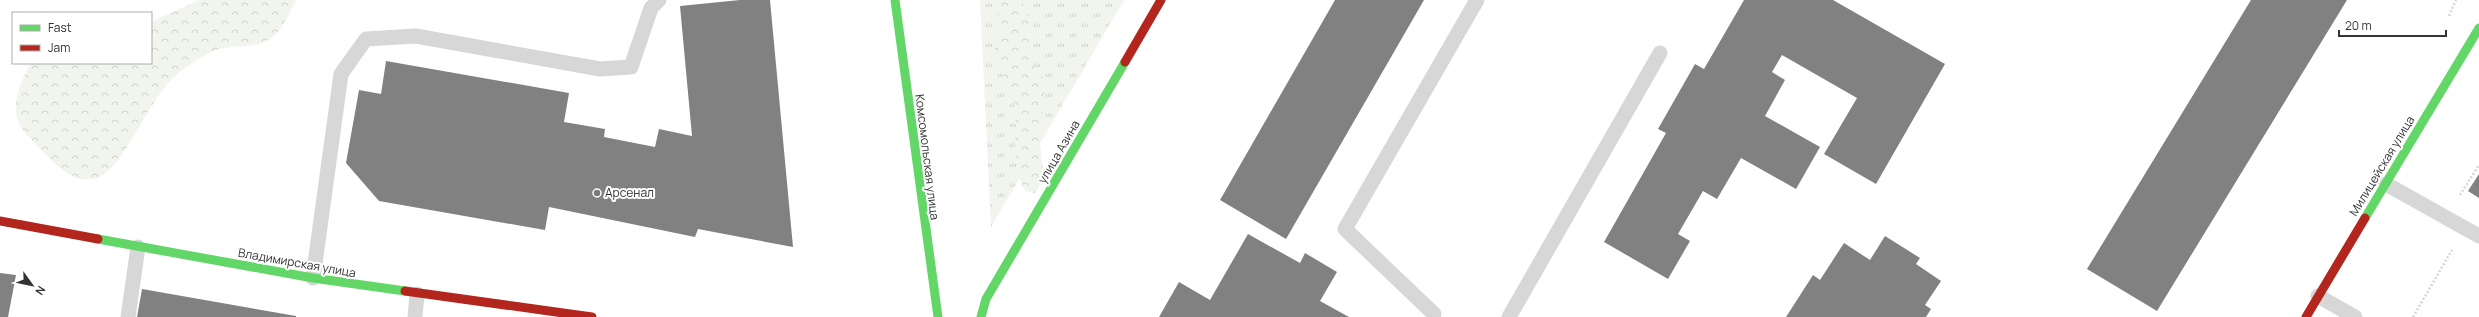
<svg xmlns="http://www.w3.org/2000/svg" width="2479" height="317" font-family="Manrope,sans-serif">
<defs>
<pattern id="grass-tufts" width="24" height="20" patternUnits="userSpaceOnUse"><rect width="24" height="20" fill="#f1f5ed"/><path d="M3 7l-1-3M5 7V3M7 7l1-3M15 17l-1-3M17 17v-4M19 17l1-3" fill="none" stroke="#cfd2cc"/></pattern>
<pattern id="forest-crowns" width="20" height="18" patternUnits="userSpaceOnUse"><rect width="20" height="18" fill="#f1f5ed"/><path d="M2 6a3 3 0 1 1 6 0M12 15a3 3 0 1 1 6 0" fill="none" stroke="#cfd2cc"/></pattern>
</defs>
<rect width="100%" height="100%" fill="#fff"/>
<path fill="url(#grass-tufts)" d="M980,0H1124L991,227Z"/>
<path fill="url(#forest-crowns)" d="M199,0H296C290,11 283,28 274,36C257,51 233,43 213,51C202,56 189,65 180,72C148,96 128,163 99,177C71,190 44,151 27,135C6,114 19,84 31,63H151V22Z
M998,0H1022L1031,26L1033,64L1044,79L1045,98L1039,135L1044,179L1035,193L1025,191C1008,158 1020,137 1014,102C1011,84 995,70 994,52C994,46 997,39 998,34C999,23 998,11 998,0Z"/>
<path fill="#818181" d="M740,0H770L793,247L698,229L695,237L549,207L545,230L379,201L346,163L359,90L381,94L386,61L569,93L564,122L605,129L604,137L655,147L659,129L692,136L680,6Z
M1335,0H1424L1286,239L1220,200Z
M1744,0H1833L1945,64L1876,184L1824,154L1857,98L1782,55L1772,72L1785,80L1765,116L1820,147L1796,189L1741,158L1717,199L1703,191L1678,234L1690,241L1668,279L1604,242L1666,133L1658,129L1695,64L1704,69Z
M2251,0H2347L2157,311L2087,269Z
M2479,174V198L2468,191Z
M1248,234L1300,263L1305,253L1337,272L1320,301L1349,317H1159L1179,282L1210,300Z
M1885,236L1920,258L1916,264L1941,281L1925,305L1931,309L1926,317H1786L1813,275L1820,280L1844,243L1870,260Z
M0,273L16,275L8,317H0Z
M142,289L296,316V317H137Z"/>
<g fill="none" stroke-linecap="round" stroke-linejoin="round">
<path stroke="#d6d6d6" stroke-width="2.5" stroke-dasharray="2 2" stroke-linecap="butt" d="M2449,16L2456,0
M2460,195L2479,165
M2413,317L2452,250"/>
<path stroke="#d7d7d7" stroke-width="15" d="M2386,184L2479,236
M313,278L341,74L366,39L416,36L600,69L631,67L651,8L659,0
M2318,296L2355,317
M1434,314L1345,229L1477,0
M128,317L138,247
M415,317L417,294
M1509,317L1660,53"/>
<path stroke="#63d668" stroke-width="9" d="M895,0L938,317
M2365,218L2479,28
M98,239L313,278L405,291
M981,317L986,299L1125,62"/>
<path stroke="#b3261e" stroke-width="9" d="M1125,62L1161,0
M0,221L98,239
M405,291L592,317
M2306,317L2365,218"/>
</g>
<circle fill="#7a7a7a" stroke="#fff" stroke-width="1.5" cx="597" cy="193" r="4"/>
<g text-anchor="middle" stroke-width="4" stroke-linejoin="round" paint-order="stroke">
<g font-size="12" fill="#333" stroke="#fff">
<text transform="translate(1059 152) rotate(-60)" y="4">улица Азина</text>
<text transform="translate(927 157) rotate(83)" y="4">Комсомольская улица</text>
<text transform="translate(2382 166) rotate(-59)" y="4">Милицейская улица</text>
<text transform="translate(297 263) rotate(10)" y="4">Владимирская улица</text>
</g>
<g font-size="12" fill="#333" stroke="#fff" text-anchor="start">
<text x="605" y="197">Арсенал</text>
</g>
</g>
<rect x="12" y="12" width="140" height="52" fill="#ffffff" stroke="#adadad"/>
<rect x="20" y="25" width="20" height="6" fill="#63d668" stroke="#adadad"/>
<text x="48" y="32" font-size="12" fill="#333333">Fast</text>
<rect x="20" y="45" width="20" height="6" fill="#b3261e" stroke="#adadad"/>
<text x="48" y="52" font-size="12" fill="#333333">Jam</text>
<g transform="translate(32 285) rotate(123)" stroke="#ffffff" stroke-width="3" paint-order="stroke">
<path d="M0-3L7 15L0 10L-7 15Z" fill="#333333"/>
<text y="-6" font-size="11" font-weight="bold" text-anchor="middle" fill="#333333">N</text>
</g>
<path d="M2339 30v6h107v-6" fill="none" stroke="#333333" stroke-width="2"/>
<text x="2345" y="30" font-size="12" fill="#333333" stroke="#ffffff" stroke-width="3" paint-order="stroke">20 m</text>
</svg>
